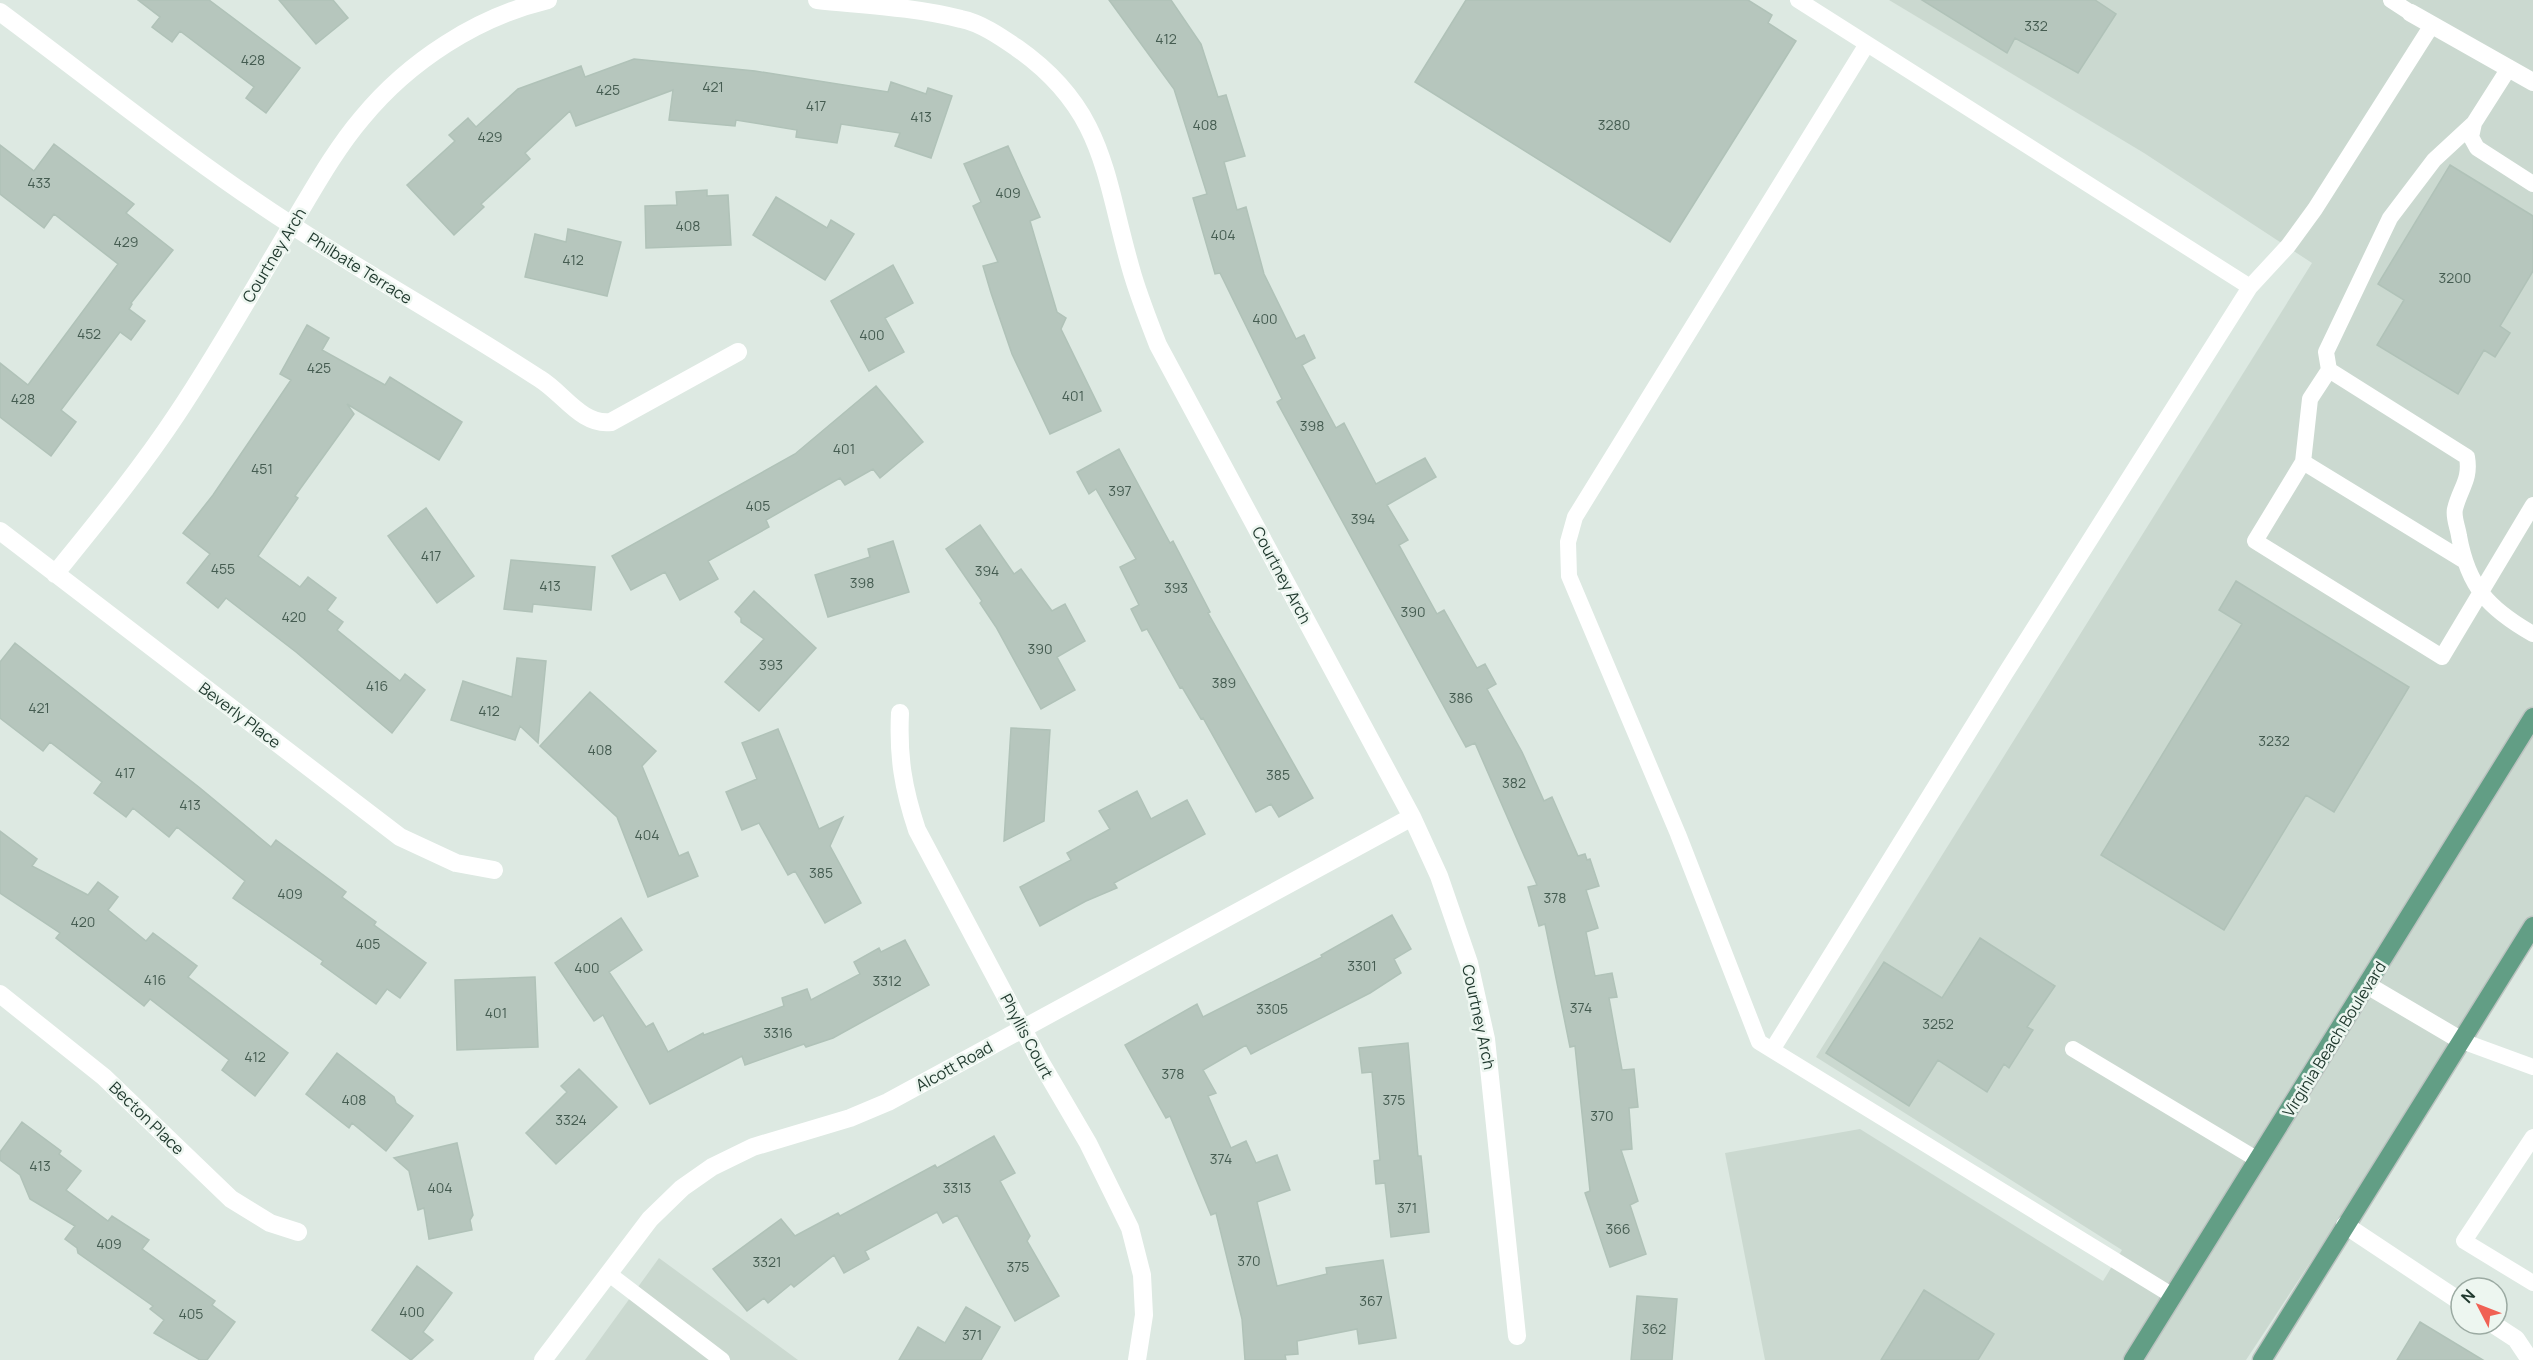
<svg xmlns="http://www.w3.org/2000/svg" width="2533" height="1360" font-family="Manrope,sans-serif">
<rect width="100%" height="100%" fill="#dde9e2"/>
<path fill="#cbd9d0" d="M1889,0H2533V924L2246,1360H1765L1725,1153L1860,1129L2103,1281L2122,1250L1816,1057L2312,263L2144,153Z
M659,1258L798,1360H585Z"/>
<path fill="#b6c6bd" stroke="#b0c2b8" stroke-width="1.5" d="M138,0H209L300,68L266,113L246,98L254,87L180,31L172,42L152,27L160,17Z
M279,0H333L348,18L316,44Z
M1109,0H1171L1201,44L1218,97L1226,95L1245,156L1224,162L1237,210L1246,207L1264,274L1296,339L1304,335L1315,358L1302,365L1336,428L1344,423L1376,484L1425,458L1436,477L1387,505L1408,540L1399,545L1437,614L1444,610L1477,668L1485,664L1496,684L1487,689L1522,752L1544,801L1552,797L1578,856L1585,854L1587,860L1590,859L1599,886L1586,890L1598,928L1586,932L1595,976L1612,973L1617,997L1609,998L1622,1070L1634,1069L1638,1107L1629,1108L1632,1149L1621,1150L1638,1201L1630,1205L1646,1254L1610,1267L1585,1193L1590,1191L1575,1046L1570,1047L1545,924L1539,926L1528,887L1537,885L1475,743L1466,747L1277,402L1282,399L1220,273L1215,274L1193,198L1207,194L1174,89Z
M1466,0H1748L1772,15L1768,23L1796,41L1670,242L1415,82Z
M1922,0H2095L2116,14L2078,73L2015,38L2007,53Z
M634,59L755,71L888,92L891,82L926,94L928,88L952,96L931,158L895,146L900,133L841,124L837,143L796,137L797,130L736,120L735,126L669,120L673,90L576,126L570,111L525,153L530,159L481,204L484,207L454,235L407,185L455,141L449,135L468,118L476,127L518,89L581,66L585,77Z
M54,144L134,204L126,213L173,250L131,303L132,304L129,309L145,321L131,340L120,332L61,410L76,422L51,456L0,417V363L28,385L118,264L54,214L44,228L0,194V145L34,171Z
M1008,146L1040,217L1030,221L1057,312L1066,318L1061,329L1101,411L1050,434L1012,354L991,293L983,266L998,262L973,206L981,202L964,164Z
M2450,165L2533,216V271L2500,326L2510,333L2495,357L2484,350L2458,394L2377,345L2404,300L2378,284Z
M707,190V196L728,195L731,245L646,248L645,206L677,205L676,192Z
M776,197L827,228L831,220L854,234L825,280L753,235Z
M568,229L621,242L607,296L525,277L535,234L566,242Z
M893,265L913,303L885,318L904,352L869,371L831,301Z
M307,325L329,338L322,350L385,385L390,377L462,422L439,460L347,404L354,414L295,496L298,498L258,556L300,587L308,577L336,598L327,610L343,622L337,630L400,681L405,674L425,690L392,733L296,652L226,598L218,608L187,583L210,554L183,533L213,495L291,380L280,374Z
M876,386L923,442L880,478L873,469L845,485L840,478L766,520L769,527L708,561L718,579L680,600L665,572L631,590L612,556L795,454Z
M1119,449L1170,543L1173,541L1210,612L1208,613L1313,798L1279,817L1271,804L1256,812L1203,718L1201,719L1182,687L1180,688L1147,629L1142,631L1131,609L1139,605L1120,567L1136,559L1096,489L1089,494L1077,472Z
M426,508L474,576L437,603L388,536Z
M980,525L1014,574L1021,569L1052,611L1065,604L1085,641L1057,657L1075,690L1041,709L996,627L980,603L982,601L946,549Z
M893,541L909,592L828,617L815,575L870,557L868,549Z
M511,560L595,567L591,610L533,604L532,612L504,609Z
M2236,581L2409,687L2334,812L2306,795L2224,930L2101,855L2242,624L2219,610Z
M754,591L816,648L759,711L725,682L764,639L741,622V618L735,612Z
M15,643L200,788L271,847L276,840L346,892L342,897L376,922L374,925L426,963L400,998L387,989L376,1004L321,964L323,961L233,898L245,881L177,827L169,837L133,808L126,817L94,793L102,782L50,742L43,751L0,718V662Z
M517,658L546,661L538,743L520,726L515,740L451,720L463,681L512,697Z
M590,692L656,751L642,766L679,856L688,852L698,876L648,897L617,817L540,746Z
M1011,728L1050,730L1044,821L1004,841Z
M778,729L819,829L843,817L830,846L861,903L825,923L795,871L788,875L759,823L742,830L726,792L757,779L742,743Z
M1137,791L1151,819L1187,800L1205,834L1114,883L1117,888L1086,901L1040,926L1020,887L1071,860L1067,853L1110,829L1099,811Z
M0,831L37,859L32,866L88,895L98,882L118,897L108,910L146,941L153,933L197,966L188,977L288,1053L255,1096L222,1070L229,1060L150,999L144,1006L56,938L60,933L0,893Z
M1392,915L1411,949L1394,959L1401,973L1370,993L1251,1054L1246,1045L1203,1070L1216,1093L1208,1096L1231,1148L1246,1141L1256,1163L1277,1155L1290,1190L1257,1202L1277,1286L1327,1274L1326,1268L1383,1260L1396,1338L1359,1344L1357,1329L1297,1341L1298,1354L1285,1355L1286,1360H1245L1242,1319L1216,1213L1211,1215L1170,1116L1166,1118L1125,1045L1197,1004L1203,1017L1322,957L1321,955Z
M621,918L642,950L609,972L646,1027L653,1023L668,1052L703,1033L704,1035L784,1006L782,998L807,989L811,1000L860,974L854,962L879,948L881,952L905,940L929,985L833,1038L806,1047L804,1044L745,1065L742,1056L650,1104L603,1015L594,1021L555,963Z
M1980,938L2055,986L2027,1027L2033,1030L2009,1068L2004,1064L1987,1092L1938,1060L1909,1106L1826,1053L1884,962L1942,998Z
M535,977L538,1047L457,1050L455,980Z
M1408,1043L1418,1156H1421L1429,1232L1391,1237L1385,1183L1376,1184L1374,1161L1380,1160L1372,1072L1362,1073L1359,1048Z
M337,1053L394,1097L396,1103L413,1116L386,1151L352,1123L349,1128L306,1094Z
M579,1069L617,1107L556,1164L526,1133L567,1092L561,1086Z
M22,1122L61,1151L59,1154L81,1171L66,1190L108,1221L112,1216L149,1240L142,1249L215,1301L212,1305L235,1322L207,1360H200L154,1333L164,1320L150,1309L153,1306L78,1253L77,1248L65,1239L75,1226L30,1199L20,1175L0,1160V1152Z
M994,1136L1015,1173L1000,1181L1030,1236L1027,1241L1059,1296L1015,1321L957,1215L943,1223L937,1212L865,1251L869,1259L844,1273L834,1255L794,1287L791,1284L768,1303L764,1298L747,1311L713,1269L781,1219L795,1236L838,1213L840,1216L935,1165L937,1168Z
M457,1143L473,1215L470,1220L472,1230L429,1239L424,1208L418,1210L409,1171L394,1158Z
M417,1266L452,1293L423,1332L433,1340L411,1360L372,1330Z
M1924,1290L1994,1334L1978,1360H1881Z
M1637,1296L1677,1299L1672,1360H1631Z
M966,1307L1000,1327L981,1360H899L918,1327L945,1343Z
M2420,1322L2483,1360H2397Z"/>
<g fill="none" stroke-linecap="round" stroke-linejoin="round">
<defs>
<path id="primary" d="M2133,1360L2533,717
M2262,1360L2533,926"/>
</defs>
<use href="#primary" stroke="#bcc3c0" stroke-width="21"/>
<path stroke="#fff" stroke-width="16" d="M1798,0L2250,287
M2391,0L2411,13
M1867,44L1575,517L1568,542L1569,576L1678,834L1759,1042L2173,1296
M2509,68L2474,123L2471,137L2477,148L2533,184
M2474,123L2434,160L2390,218L2326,352L2329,370L2467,457C2471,480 2460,488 2455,509C2453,517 2458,528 2459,536C2468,587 2489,609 2533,634
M2329,370L2310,399L2303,462L2255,541L2442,657L2533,505
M2303,462L2463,560
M2462,1041L2533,1067
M2073,1049L2258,1160
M1772,1050L2005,674L2250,287L2288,246L2315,209L2432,25
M2533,1137L2464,1241L2533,1283
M609,1274L722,1360"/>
<path stroke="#fff" stroke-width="18" d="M817,0C865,5 914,7 961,19C981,23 1001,37 1017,48C1108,112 1104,180 1133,276C1140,299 1149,322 1158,345L1412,817L1439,876L1469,963L1486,1039L1517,1336
M0,12C97,84 192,161 293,226C374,279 459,326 540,379C563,393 582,426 611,422L738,352
M2411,13L2533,82
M0,531L400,837L456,863L494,870
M55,574C97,522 140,470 177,414C217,354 253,290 290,228C313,190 334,151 362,118C409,61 477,17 548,0
M900,713C898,757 903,788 917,830L1040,1061L1088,1143L1130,1228L1142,1275L1144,1315L1137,1360
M2367,985L2462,1041
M0,994L104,1077L231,1199L270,1223L298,1232
M2345,1225L2461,1302
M2493,1324L2516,1339L2530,1360
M543,1360L650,1219L682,1188L712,1167L753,1147L850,1118L888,1102L1412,817"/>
<use href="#primary" stroke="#629e85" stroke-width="18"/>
</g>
<g text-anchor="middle" stroke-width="5" stroke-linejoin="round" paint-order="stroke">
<g font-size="14" fill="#455c51">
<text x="2036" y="31">332</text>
<text x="1166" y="44">412</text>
<text x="253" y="65">428</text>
<text x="713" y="92">421</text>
<text x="608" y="95">425</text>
<text x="816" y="111">417</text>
<text x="921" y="122">413</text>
<text x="1205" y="130">408</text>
<text x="1614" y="130">3280</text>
<text x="490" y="142">429</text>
<text x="39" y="188">433</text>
<text x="1008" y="198">409</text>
<text x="688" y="231">408</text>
<text x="1223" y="240">404</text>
<text x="126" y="247">429</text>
<text x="573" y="265">412</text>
<text x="2455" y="283">3200</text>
<text x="1265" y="324">400</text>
<text x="89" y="339">452</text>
<text x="872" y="340">400</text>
<text x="319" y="373">425</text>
<text x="1073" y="401">401</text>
<text x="23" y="404">428</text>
<text x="1312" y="431">398</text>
<text x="844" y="454">401</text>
<text x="262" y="474">451</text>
<text x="1120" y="496">397</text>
<text x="758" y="511">405</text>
<text x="1363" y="524">394</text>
<text x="431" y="561">417</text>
<text x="223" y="574">455</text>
<text x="987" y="576">394</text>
<text x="862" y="588">398</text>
<text x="550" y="591">413</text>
<text x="1176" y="593">393</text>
<text x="1413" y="617">390</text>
<text x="294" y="622">420</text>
<text x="1040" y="654">390</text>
<text x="771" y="670">393</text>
<text x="1224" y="688">389</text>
<text x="377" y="691">416</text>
<text x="1461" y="703">386</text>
<text x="39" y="713">421</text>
<text x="489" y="716">412</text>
<text x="2274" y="746">3232</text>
<text x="600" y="755">408</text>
<text x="125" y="778">417</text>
<text x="1278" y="780">385</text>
<text x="1514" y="788">382</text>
<text x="190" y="810">413</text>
<text x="647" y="840">404</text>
<text x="821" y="878">385</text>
<text x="290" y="899">409</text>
<text x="1555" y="903">378</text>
<text x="83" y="927">420</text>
<text x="368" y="949">405</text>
<text x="1362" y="971">3301</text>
<text x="587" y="973">400</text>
<text x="155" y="985">416</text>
<text x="887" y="986">3312</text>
<text x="1581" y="1013">374</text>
<text x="1272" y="1014">3305</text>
<text x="496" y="1018">401</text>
<text x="1938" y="1029">3252</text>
<text x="778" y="1038">3316</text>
<text x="255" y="1062">412</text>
<text x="1173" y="1079">378</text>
<text x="354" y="1105">408</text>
<text x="1394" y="1105">375</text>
<text x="1602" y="1121">370</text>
<text x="571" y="1125">3324</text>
<text x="1221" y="1164">374</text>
<text x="40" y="1171">413</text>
<text x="440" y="1193">404</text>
<text x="957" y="1193">3313</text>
<text x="1407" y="1213">371</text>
<text x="1618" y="1234">366</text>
<text x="109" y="1249">409</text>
<text x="1249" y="1266">370</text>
<text x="767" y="1267">3321</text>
<text x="1018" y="1272">375</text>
<text x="1371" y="1306">367</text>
<text x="412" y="1317">400</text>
<text x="191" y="1319">405</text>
<text x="1654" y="1334">362</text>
<text x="972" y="1340">371</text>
</g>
<g font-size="16" fill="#1f382d" stroke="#edf6f0">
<text transform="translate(274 255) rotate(-59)" y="6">Courtney Arch</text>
<text transform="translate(360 268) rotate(32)" y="6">Philbate Terrace</text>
<text transform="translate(1282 575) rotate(62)" y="6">Courtney Arch</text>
<text transform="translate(240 715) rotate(37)" y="6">Beverly Place</text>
<text transform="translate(1479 1017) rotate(78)" y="6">Courtney Arch</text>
<text transform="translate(1027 1036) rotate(62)" y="6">Phyllis Court</text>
<text transform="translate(2334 1039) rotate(-58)" y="6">Virginia Beach Boulevard</text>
<text transform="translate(954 1066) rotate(-29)" y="6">Alcott Road</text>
<text transform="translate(147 1118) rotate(44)" y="6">Becton Place</text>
</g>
</g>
<g transform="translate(2479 1306) rotate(312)"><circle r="28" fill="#edf6f0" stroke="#9baaa2" stroke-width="1.5"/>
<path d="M0-4.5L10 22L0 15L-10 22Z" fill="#f06154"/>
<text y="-9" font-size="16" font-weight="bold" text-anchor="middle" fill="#1f382d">N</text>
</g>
</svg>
